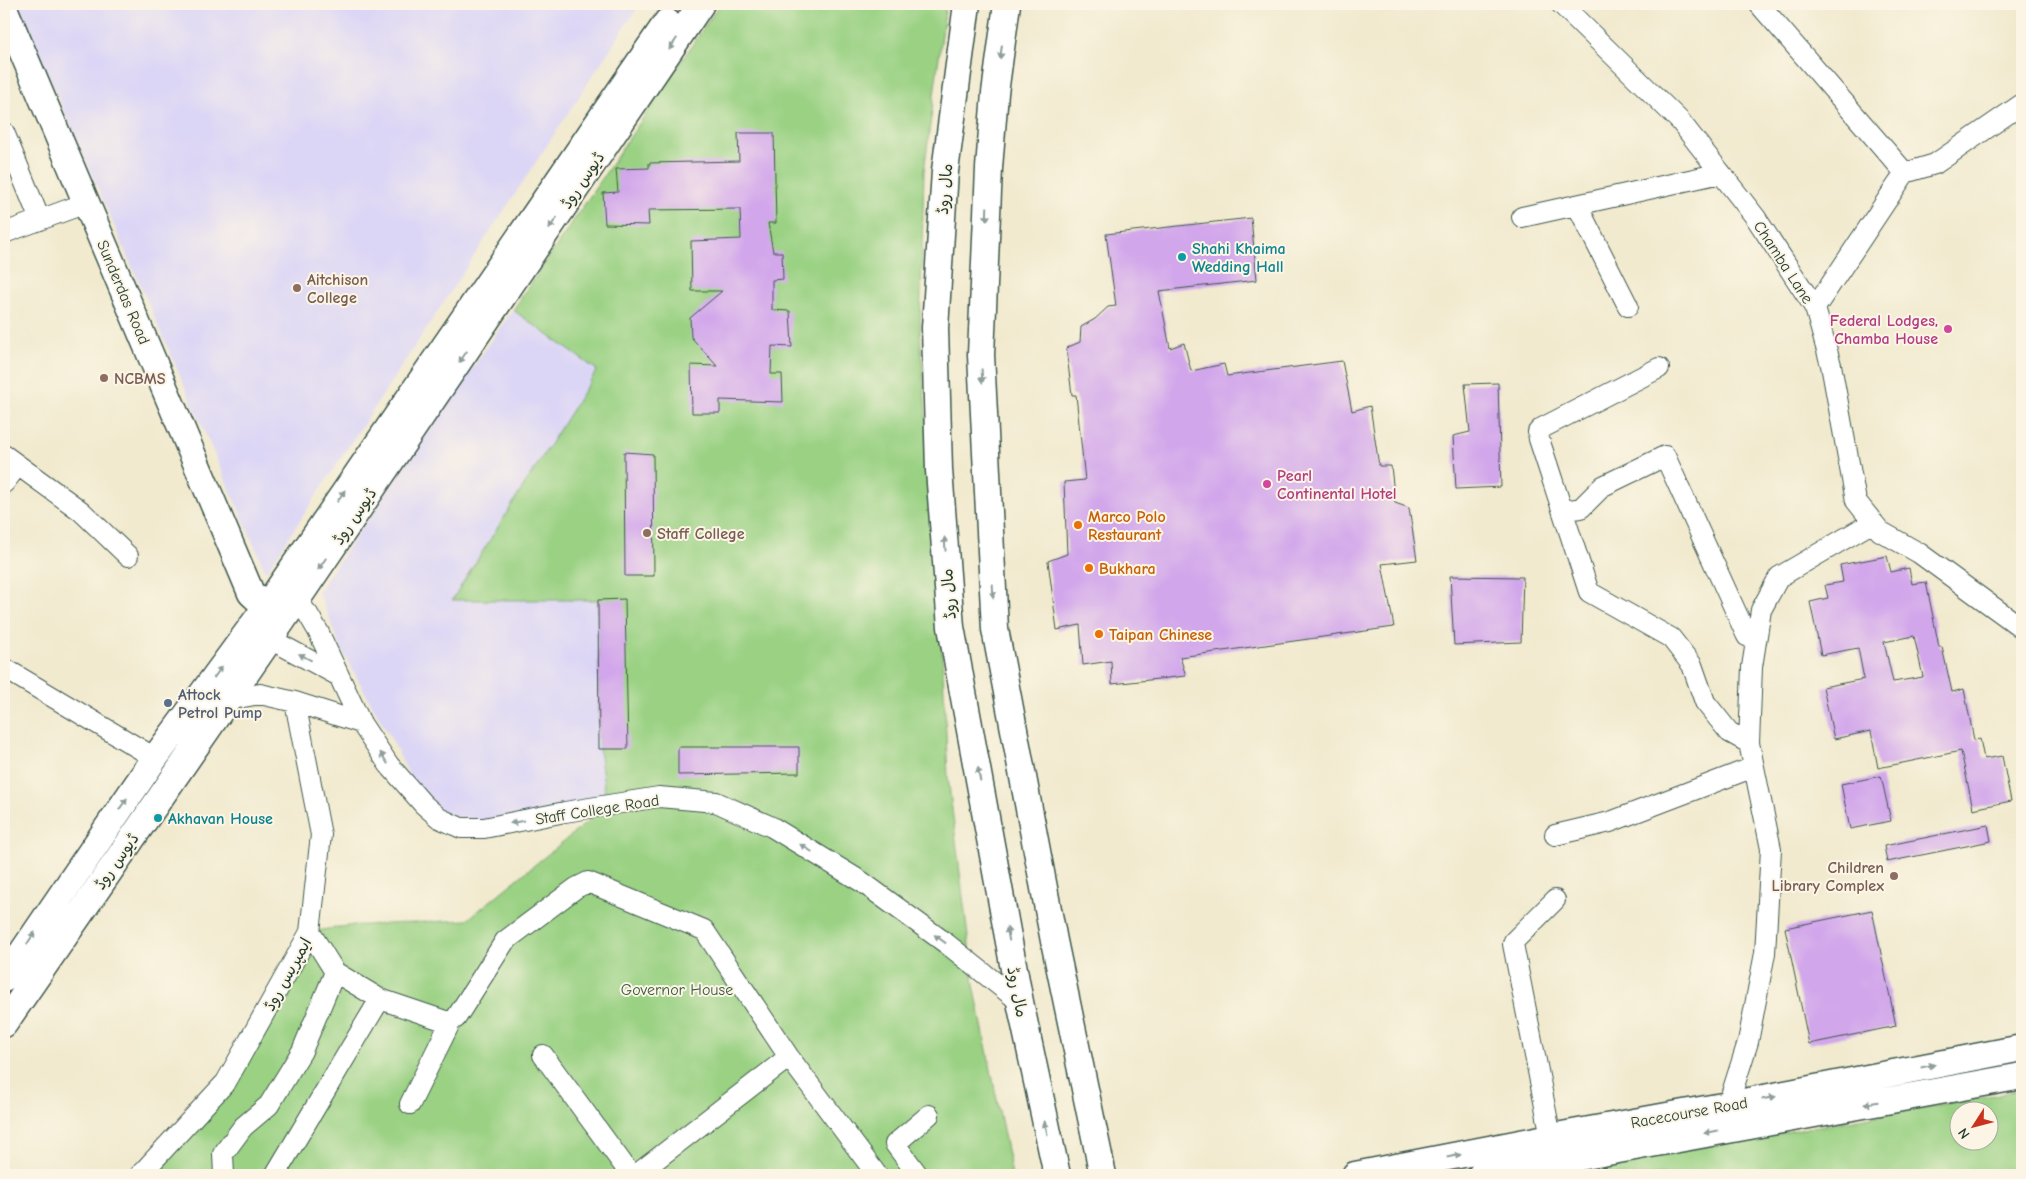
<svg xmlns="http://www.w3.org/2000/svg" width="2026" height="1179" font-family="'Comic Neue','Playpen Sans Arabic',sans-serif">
<rect width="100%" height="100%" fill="#fcf5e5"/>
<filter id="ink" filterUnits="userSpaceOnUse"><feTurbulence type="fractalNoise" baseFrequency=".02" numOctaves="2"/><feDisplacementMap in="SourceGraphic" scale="10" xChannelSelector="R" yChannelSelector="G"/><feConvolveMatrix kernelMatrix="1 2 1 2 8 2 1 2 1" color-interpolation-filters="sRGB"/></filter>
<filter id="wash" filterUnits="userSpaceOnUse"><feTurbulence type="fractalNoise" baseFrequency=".0096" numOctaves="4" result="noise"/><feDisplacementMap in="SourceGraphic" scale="20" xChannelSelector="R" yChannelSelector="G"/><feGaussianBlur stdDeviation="1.12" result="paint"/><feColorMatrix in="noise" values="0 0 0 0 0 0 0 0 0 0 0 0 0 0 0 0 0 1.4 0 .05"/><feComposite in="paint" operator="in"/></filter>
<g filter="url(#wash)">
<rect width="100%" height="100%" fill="#f1eacf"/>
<path fill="#dcd6f6" d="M17,4H640L266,572Z
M720,4H946L924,171L920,332L716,802L484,828L423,804L394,744L342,651L318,591L512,311Z"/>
<path fill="#9ad183" stroke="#5c875c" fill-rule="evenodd" d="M720,4H946L924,171L920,332L941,628L948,777L974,985L1012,1175H140L226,1082L310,932L346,926L467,920L607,806L599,749L598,600H452L597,370L513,310Z
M2022,1090V1175H1544ZM1958,1112H1988V1142H1958Z"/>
<g id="blocks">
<path fill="#d1a6eb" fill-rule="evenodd" d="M738,133H774L776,223H768L773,252H782L783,279L772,280V310L790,311L792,347L772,346L771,374H782L783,402L720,400V413H692L691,365L717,366L691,337L690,318L722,291H692L691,241L741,239L740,209L648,210L649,225L605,224L603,193L618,192L616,169L649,168V163L739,161Z
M1251,218L1257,280L1159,291L1170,348L1184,343L1191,371L1224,364L1227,376L1342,361L1352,411L1370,406L1379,466H1391L1395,503L1409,508L1417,560L1382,564L1394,627L1180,657L1186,676L1112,684L1111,661L1083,665L1080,625L1057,630L1048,561L1067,554L1064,482L1085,480L1076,395H1072L1066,348L1080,342L1081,327L1095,319L1108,307L1116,306L1106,234Z
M1498,383L1501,487L1456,489L1453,436L1470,432L1465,384Z
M624,452L653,454L654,576H625Z
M1887,556L1891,572L1909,568L1912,584L1926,582L1939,647H1942L1952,692L1964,689L1974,740L1980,739L1984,759L2002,756L2011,801L1973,809L1961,751L1878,768L1871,731L1834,739L1823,687L1864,679L1858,648L1821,655L1810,602L1828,598L1825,585L1843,582L1840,565ZM1914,636L1923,677L1893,682L1884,642Z
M1450,576L1523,577L1521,642L1454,645Z
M625,599L628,749H599L598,600Z
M678,747H799V773L678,775Z
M1881,776L1891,821L1850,829L1841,784Z
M1988,825L1991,841L1887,862L1884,846Z
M1872,910L1896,1026L1809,1044L1785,928Z"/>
</g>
</g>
<g filter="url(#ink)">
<use href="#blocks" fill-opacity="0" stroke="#3e574b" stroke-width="1"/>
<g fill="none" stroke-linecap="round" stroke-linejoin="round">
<defs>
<path id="minor" d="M1561,4L1680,121L1756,218L1815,308L1831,365L1856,501L1880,531L1919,553L2022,628
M1759,4L1905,173L1815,308
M4,132L40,220
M1905,173L1935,164L2022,104
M1577,205L1628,306
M1522,217L1721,173
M4,233L86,203
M1659,368L1542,428L1538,432L1539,439L1589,592L1671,638L1692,665L1705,702L1729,732L1749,743
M4,455L81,511L128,556
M4,483L18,465
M1563,511L1581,508L1603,486L1665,456L1746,634L1747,636H1757
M296,601L308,614L318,631L361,723L389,765L423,804L439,818L461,828H484L565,812L659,797L716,802L772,827L862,882L947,944L1020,1002
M270,639L339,676
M4,668L155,758
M227,700L260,694L295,702L361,723
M1555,835L1610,822L1754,767
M380,999L445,1021H451L456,1018L505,941L576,888L588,882L704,930L789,1057L877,1175
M543,1055L631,1175
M410,1104L451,1021
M1728,1105L1748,1042L1765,953L1771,849L1749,743L1752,667L1761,610L1779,577L1873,522
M1551,1137L1513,944L1514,941L1555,900
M140,1175L226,1082L310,932L321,835L295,702
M224,1175L223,1154L243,1127L269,1105L302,1051L335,972
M275,1175L380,999L335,972L310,932
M636,1175L789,1057
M918,1175L895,1144L929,1115"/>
<path id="major" d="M967,4L945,171L935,328L939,470L951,627L1020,1002L1057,1175
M1007,4L995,93L989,168L981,355L995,629L1054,941L1103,1175
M4,8L251,593L278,618
M4,979L155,758L266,607L667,22
M4,1024L296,601L701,4
M1355,1175L1551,1137L1728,1105L2022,1048
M1481,1175L2022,1076"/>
</defs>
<use href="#minor" stroke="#3e574b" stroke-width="22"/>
<use href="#major" stroke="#3e574b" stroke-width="29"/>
<use href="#minor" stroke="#fff" stroke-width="20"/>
<use href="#major" stroke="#fff" stroke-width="26"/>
</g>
<defs><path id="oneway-solid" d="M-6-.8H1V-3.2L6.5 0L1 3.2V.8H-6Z" transform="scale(1.25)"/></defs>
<g fill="#8f9e9a">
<use href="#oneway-solid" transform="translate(673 44) rotate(124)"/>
<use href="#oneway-solid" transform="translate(1001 52) rotate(98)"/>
<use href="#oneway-solid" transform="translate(987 214) rotate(92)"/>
<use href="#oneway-solid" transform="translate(553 223) rotate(124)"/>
<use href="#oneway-solid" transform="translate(463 357) rotate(124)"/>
<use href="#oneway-solid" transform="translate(982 376) rotate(87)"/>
<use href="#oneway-solid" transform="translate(341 496) rotate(-56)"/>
<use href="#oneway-solid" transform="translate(945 544) rotate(-94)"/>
<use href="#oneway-solid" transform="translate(322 564) rotate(124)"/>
<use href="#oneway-solid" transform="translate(993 591) rotate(87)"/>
<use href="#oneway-solid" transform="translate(305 657) rotate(-152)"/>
<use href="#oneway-solid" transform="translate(218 672) rotate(-54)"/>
<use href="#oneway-solid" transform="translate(384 758) rotate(-123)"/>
<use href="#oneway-solid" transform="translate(979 774) rotate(-101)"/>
<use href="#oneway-solid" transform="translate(123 804) rotate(-55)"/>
<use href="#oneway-solid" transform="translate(517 822) rotate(169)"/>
<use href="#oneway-solid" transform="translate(806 848) rotate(-148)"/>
<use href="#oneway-solid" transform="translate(1008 934) rotate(-100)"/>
<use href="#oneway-solid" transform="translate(31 938) rotate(-56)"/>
<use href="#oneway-solid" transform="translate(940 939) rotate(-144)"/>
<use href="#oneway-solid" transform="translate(1928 1066) rotate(-11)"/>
<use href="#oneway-solid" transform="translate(1769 1098) rotate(-11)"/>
<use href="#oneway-solid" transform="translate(1871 1103) rotate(170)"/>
<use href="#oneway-solid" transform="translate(1046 1128) rotate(-102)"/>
<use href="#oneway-solid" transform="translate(1711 1132) rotate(169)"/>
<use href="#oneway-solid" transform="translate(1454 1156) rotate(-11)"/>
</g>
</g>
<g fill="#0f9aa8" stroke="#fcf5e5" stroke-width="2">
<circle cx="1182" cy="257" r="5"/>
<circle cx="158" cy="818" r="5"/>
</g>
<g fill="#8d6e63" stroke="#fcf5e5" stroke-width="2">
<circle cx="297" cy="288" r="5"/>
<circle cx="104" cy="378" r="5"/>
<circle cx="647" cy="533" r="5"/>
<circle cx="1894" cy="876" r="5"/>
</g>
<g fill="#d1479c" stroke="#fcf5e5" stroke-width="2">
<circle cx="1948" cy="329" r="5"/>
<circle cx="1267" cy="484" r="5"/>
</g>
<g fill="#e8710a" stroke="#fcf5e5" stroke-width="2">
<circle cx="1078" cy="525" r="5"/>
<circle cx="1089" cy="568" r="5"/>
<circle cx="1099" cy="634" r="5"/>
</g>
<circle fill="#5c6f8a" stroke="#fcf5e5" stroke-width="2" cx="168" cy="703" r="5"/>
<g text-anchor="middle" stroke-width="4" stroke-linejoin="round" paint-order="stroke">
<g font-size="16" fill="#1f3d34" stroke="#fcf5e5">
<text transform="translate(582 180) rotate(-56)" y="6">ڈیوس روڈ</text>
<text transform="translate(944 189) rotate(-85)" y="6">مال روڈ</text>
<text transform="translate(1784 262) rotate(57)" y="6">Chamba Lane</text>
<text transform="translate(124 292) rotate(67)" y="6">Sunderdas Road</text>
<text transform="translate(354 516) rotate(-56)" y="6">ڈیوس روڈ</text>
<text transform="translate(948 594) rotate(-94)" y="6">مال روڈ</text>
<text transform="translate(597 809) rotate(-9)" y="6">Staff College Road</text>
<text transform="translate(116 861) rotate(-55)" y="6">ڈیوس روڈ</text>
<text transform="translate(287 974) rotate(-61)" y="6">ایمپریس روڈ</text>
<text transform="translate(1018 992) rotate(79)" y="6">مال روڈ</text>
<text transform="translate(1689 1112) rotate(-10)" y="6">Racecourse Road</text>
</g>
<g font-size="16" font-weight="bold" fill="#0d838f" stroke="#fcf5e5" text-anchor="start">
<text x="1192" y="254">Shahi Khaima<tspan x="1192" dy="18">Wedding Hall</tspan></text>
<text x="168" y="824">Akhavan House</text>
</g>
<g font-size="16" font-weight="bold" fill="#785e54" stroke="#fcf5e5" text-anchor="start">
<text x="307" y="285">Aitchison<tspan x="307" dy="18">College</tspan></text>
<text x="114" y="384">NCBMS</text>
<text x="657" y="539">Staff College</text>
<text x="1884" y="873" text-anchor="end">Children<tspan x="1884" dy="18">Library Complex</tspan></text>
</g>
<g font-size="16" font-weight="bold" fill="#b23c85" stroke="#fcf5e5" text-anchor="end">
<text x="1938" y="326">Federal Lodges,<tspan x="1938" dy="18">Chamba House</tspan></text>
<text x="1277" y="481" text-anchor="start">Pearl<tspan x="1277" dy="18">Continental Hotel</tspan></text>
</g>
<g font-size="16" font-weight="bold" fill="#c56008" stroke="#fcf5e5" text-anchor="start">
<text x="1088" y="522">Marco Polo<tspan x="1088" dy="18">Restaurant</tspan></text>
<text x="1099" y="574">Bukhara</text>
<text x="1109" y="640">Taipan Chinese</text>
</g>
<g font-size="16" font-weight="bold" fill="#4e5e75" stroke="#fcf5e5" text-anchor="start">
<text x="178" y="700">Attock<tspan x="178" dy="18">Petrol Pump</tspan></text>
</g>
<g font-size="16" fill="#385b44" stroke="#fcf5e5">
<text x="677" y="995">Governor House</text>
</g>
</g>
<rect width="2026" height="1179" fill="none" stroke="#fcf5e5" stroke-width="20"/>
<g transform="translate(1974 1126) rotate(234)"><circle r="24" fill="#fcf5e5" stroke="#a4ab9e"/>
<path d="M0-4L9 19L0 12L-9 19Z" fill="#c8321e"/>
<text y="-8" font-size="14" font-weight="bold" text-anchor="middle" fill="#1f3d34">N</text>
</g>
</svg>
